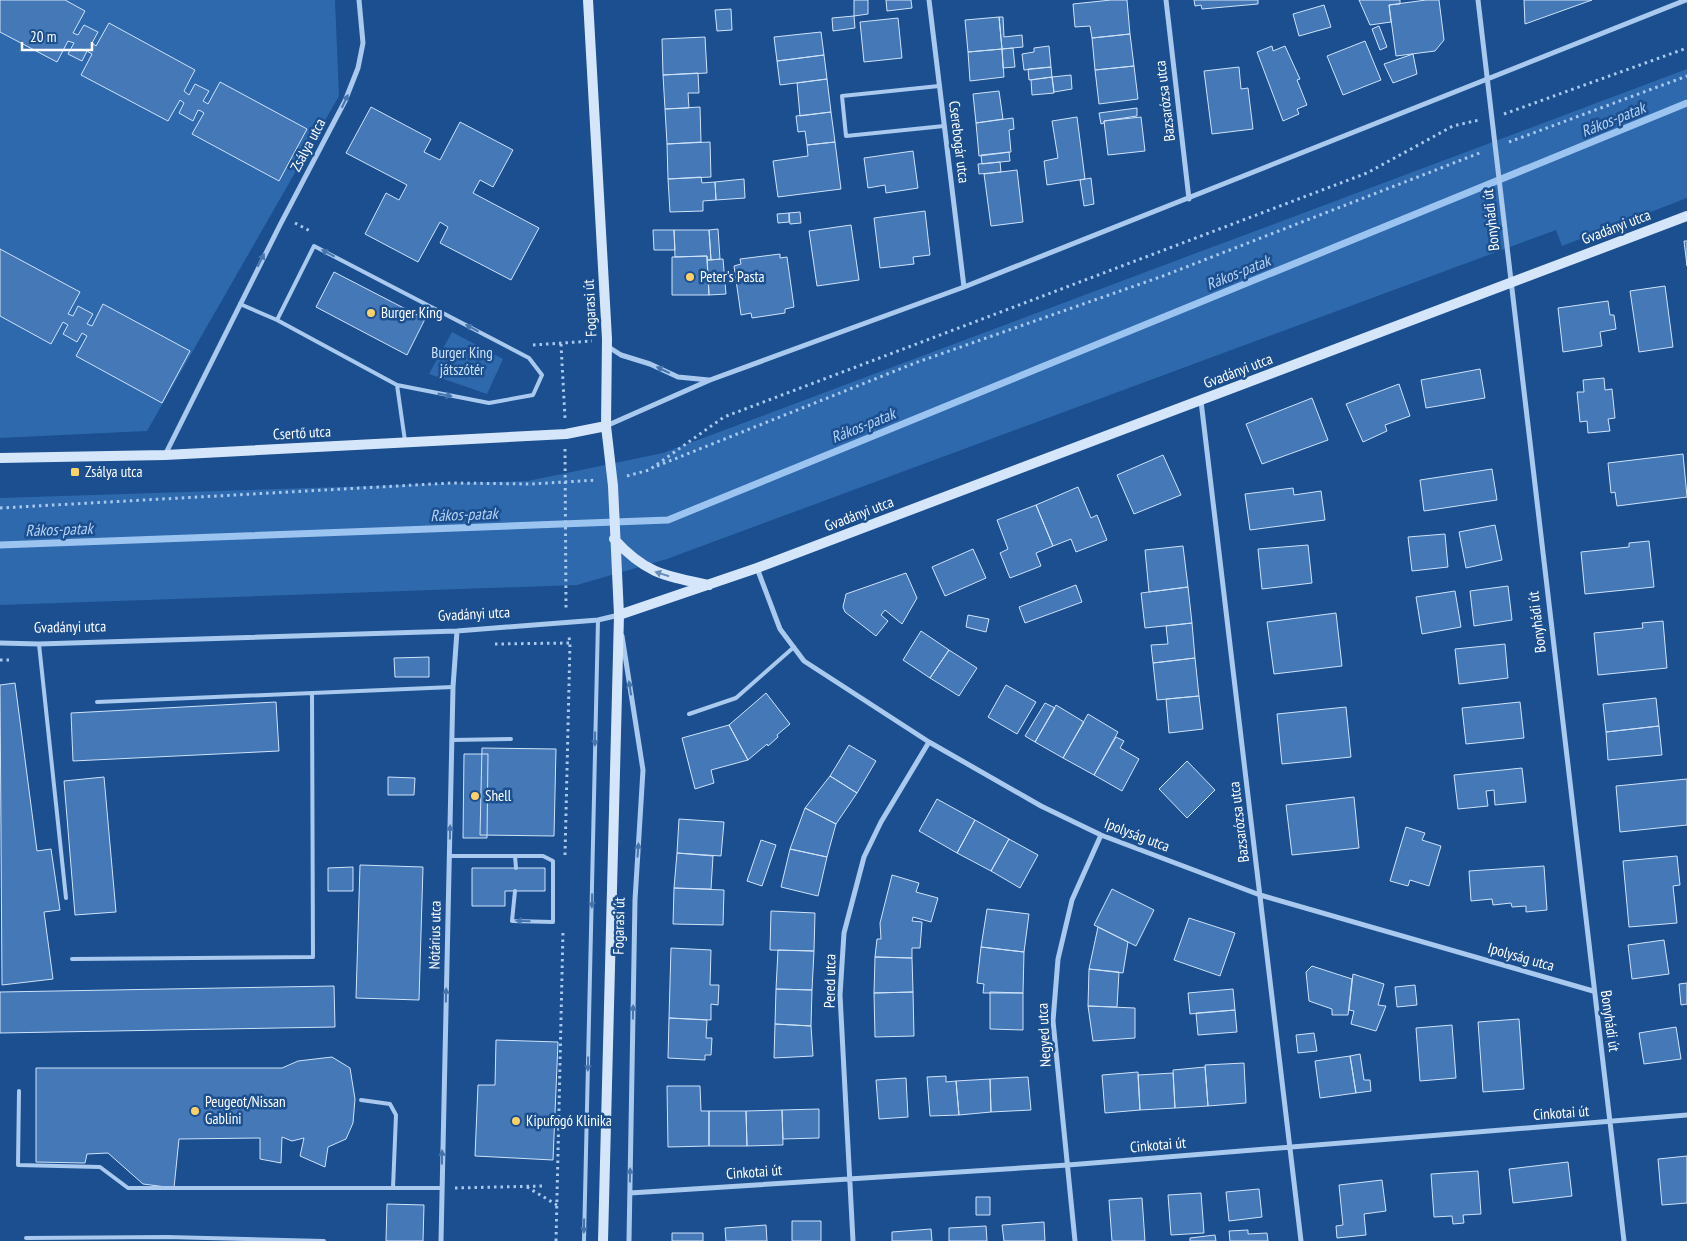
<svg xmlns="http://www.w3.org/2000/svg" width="1687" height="1241" font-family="'PT Sans Narrow',sans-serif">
<rect width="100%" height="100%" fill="#1b4f8f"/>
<path fill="#2e69ad" d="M0,0H335L339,96L147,431L0,438Z
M1687,69V198L1562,246L1556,230L667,559L577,585L0,605V498L528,481L663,453Z
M452,332L503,359L487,394L429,374Z"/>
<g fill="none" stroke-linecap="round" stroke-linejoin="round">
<path stroke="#9cc4f0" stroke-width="7" d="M0,545L668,520L1687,103"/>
</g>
<path fill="#4478b7" stroke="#cfe3fa" d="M0,0H65L85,11L73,33L78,35L84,25L98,32L92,43L96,46L109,23L195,70L184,91L189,95L195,84L209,91L203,101L208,104L220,82L307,129L279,181L192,134L204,113L201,111L198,110L193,121L179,113L184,103L180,100L168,121L81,75L92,54L87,51L82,61L68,54L74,43L68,41L57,62L0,32Z
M854,0H868V14L854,16Z
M886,0H911L912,8L887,11Z
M1111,0H1127L1130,34L1092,38L1090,26L1075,27L1073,4Z
M1194,0H1258V4L1202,9L1201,5L1195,6Z
M1359,0H1400V4L1389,5L1391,22L1370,25Z
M1426,0H1439L1444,40L1435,51L1396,56L1389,5Z
M1524,0H1592L1525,24Z
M1324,5L1331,27L1299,36L1293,14Z
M731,9L732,30L717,31L715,10Z
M854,16L855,28L833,31L832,18Z
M999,17L1002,49L968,52L965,20Z
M999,17H1003L1004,37L1022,35L1023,47L1002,49Z
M898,18L902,58L864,62L860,22Z
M1379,26L1387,47L1380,50L1372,29Z
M821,32L824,55L777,61L774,37Z
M1130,34L1134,66L1095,70L1092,38Z
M705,37L707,73L663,75L662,39Z
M1365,41L1381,80L1343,95L1327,56Z
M1049,46L1051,67L1024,70L1022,54L1034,52V48Z
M1272,46L1273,51L1285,46L1300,79L1297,80L1307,105L1297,109L1299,114L1283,121L1257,52Z
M1013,48L1015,67L1003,68L1002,49Z
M1002,49L1004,77L970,81L968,52Z
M1413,54L1417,74L1393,83L1384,64Z
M824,55L827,79L780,85L777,61Z
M1134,66L1138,99L1099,104L1095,70Z
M1051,67L1052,77L1029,80L1028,69Z
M1239,67L1241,89L1248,88L1253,129L1212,134L1204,71Z
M698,73L699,93H688L689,108L665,109L663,75Z
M1071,75L1072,89L1054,92L1052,77Z
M1052,77L1054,93L1032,95L1031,80Z
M827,79L831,112L800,116L797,83Z
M999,91L1003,119L976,123L973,94Z
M371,107L431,139L424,152L440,160L460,122L513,150L493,187L480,180L473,193L539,228L511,280L440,243L448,227L440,222L418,262L365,234L386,193L399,200L407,185L346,153Z
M700,107L701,142L667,144L665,109Z
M1137,108V116L1104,121V123L1101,124L1099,113Z
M831,112L835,142L807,145L805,131L798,132L796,116Z
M1077,117L1085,179L1047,185L1044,161L1058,158L1052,121Z
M1141,117L1145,151L1108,155L1104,121Z
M1013,118L1014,129L1009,130L1011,152L979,156L976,123Z
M710,142L711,177L668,179L667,144Z
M835,142L841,189L778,197L773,161L808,156L807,145Z
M913,151L918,188L886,193L885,185L868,188L864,158Z
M1009,152L1010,161L982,164L981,155Z
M1000,162L1001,172L979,174L978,164Z
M1017,170L1023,222L991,226L984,174Z
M701,177L702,183L715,182L716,200L703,201V211L670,212L668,179Z
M1091,178L1094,204L1084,206L1080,180Z
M744,179L745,198L716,200L715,182Z
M925,211L930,255L913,257L914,264L880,268L874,218Z
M800,212L801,223L790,224L789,213Z
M789,213V222L778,223L777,214Z
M851,225L859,280L817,286L809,231Z
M718,229L720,259L711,260L709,230Z
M653,230H674L675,250H654Z
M674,230H709L711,260H707V256L675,257Z
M1684,241H1687V266Z
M0,249L80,292L68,314L73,316L78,306L93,314L87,324L92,326L103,304L190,351L162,403L76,356L87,336L82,333L77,342L63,334L68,325L63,322L51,344L0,316Z
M780,254V258L787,257L794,307L785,309V313L752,318L751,313L741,315L734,266L741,264L740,259Z
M707,256L709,295H672V257Z
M723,259L726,294L709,295L707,260Z
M334,272L425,319L407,355L316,307Z
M1665,286L1673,347L1639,352L1630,291Z
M1608,301L1610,315H1614L1616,329L1600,332L1602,346L1563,352L1558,308Z
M1480,369L1485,398L1426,408L1421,380Z
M1604,378L1605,390L1612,389L1615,418L1608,419L1610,431L1588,433L1587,421L1580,422L1577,392H1584L1583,380Z
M1399,384L1410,416L1385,425L1387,431L1363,442L1346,404Z
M1312,398L1328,440L1262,464L1246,424Z
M1683,454L1687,497L1617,506L1615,492L1611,493L1608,463Z
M1163,455L1181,495L1134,514L1117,475Z
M1492,469L1497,500L1424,511L1420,480Z
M1078,487L1091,518L1097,515L1107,540L1076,552L1071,539L1053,546L1036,505Z
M1293,488L1294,495L1321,491L1325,520L1250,530L1245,494Z
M1036,505L1053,546L1036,553L1041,566L1010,578L1000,553L1008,549L997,520Z
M1495,525L1502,560L1466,568L1459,532Z
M1445,534L1448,567L1412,571L1408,537Z
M1649,541L1654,587L1585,594L1581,552L1629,547V543Z
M1308,545L1312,583L1262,589L1258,549Z
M1183,546L1188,587L1149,592L1145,550Z
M973,549L986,578L945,596L932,567Z
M906,573L917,598L902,624L885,610L881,615L888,621L876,636L845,612L843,607L846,594Z
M1076,585L1082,602L1025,623L1019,607Z
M1508,586L1512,620L1474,626L1470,591Z
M1188,587L1192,623L1145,628L1141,593Z
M1455,591L1461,627L1422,634L1416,597Z
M1336,613L1342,666L1274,674L1267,622Z
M968,615L989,619L986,632L966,627Z
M1663,621L1667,668L1598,675L1594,633L1643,628L1642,623Z
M1192,623L1195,658L1153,663L1151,645L1168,644L1166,626Z
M921,631L949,650L930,678L903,660Z
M1505,644L1508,678L1459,684L1455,649Z
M949,650L977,668L959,696L930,678Z
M429,657V677H395L394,658Z
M1195,658L1199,696L1157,700L1153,663Z
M15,683L37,851L51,849L60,910L44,912L53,979L2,985L0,685Z
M1006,685L1036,702L1017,734L988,717Z
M766,693L790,724L777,735L778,737L768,746L767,744L748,760L729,725Z
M1199,696L1203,729L1169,733L1166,699Z
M1656,698L1659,726L1606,732L1603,704Z
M276,702L279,751L73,761L71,713Z
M1520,702L1524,738L1466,744L1462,708Z
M1045,703L1055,708L1035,742L1025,736Z
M1056,705L1084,722L1063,758L1035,742Z
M1346,707L1351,757L1282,764L1277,714Z
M1088,714L1118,732L1094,775L1063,758Z
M729,725L748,760L711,770L714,783L695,789L682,738Z
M1659,726L1662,755L1608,760L1606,732Z
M1116,737L1124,741L1120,748L1139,759L1122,791L1094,775Z
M849,745L876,761L857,793L830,776Z
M482,748L556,749L554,836L480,835Z
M464,754H488L487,838H463Z
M1187,761L1215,790L1187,818L1159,789Z
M1522,768L1526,802L1495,805L1494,790L1486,791L1488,806L1458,809L1454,775Z
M830,776L857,793L836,824L805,808Z
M104,777L116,912L75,915L64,781Z
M388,777L415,778L414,795H388Z
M1687,779V825L1620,832L1616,786Z
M1354,797L1359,848L1292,855L1286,805Z
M937,799L975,820L957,853L919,831Z
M805,808L836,824L827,857L790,849Z
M679,819L724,822L721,856L677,853Z
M975,820L1009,839L991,871L957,853Z
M1406,827L1425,833L1422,840L1441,846L1429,886L1410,880L1408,886L1390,881Z
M1009,839L1038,855L1020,888L991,871Z
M761,840L776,845L762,886L747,881Z
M790,849L827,857L818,896L781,887Z
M677,853L713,856L711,889L674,888Z
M1677,856L1680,885L1673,886L1677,923L1629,927L1623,861Z
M360,865L423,867L419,1000L356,998Z
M1544,866L1547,910L1526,912V906L1512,907L1511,903L1493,905L1492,899L1471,901L1469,871Z
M353,867V891H328V868Z
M472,868H545V891H505V906H472Z
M892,875L919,883L916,892L938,898L931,922L913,917L912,921L922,922L920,948H912V958L875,957L877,939H881L880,923Z
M674,888L724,890L723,925L673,924Z
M1112,889L1154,910L1136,946L1094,925Z
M987,909L1029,914L1024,952L981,947Z
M771,911L815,913L814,951L770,950Z
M1189,918L1235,933L1220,976L1174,960Z
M1098,927L1128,942L1123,973L1089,969Z
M1664,940L1669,974L1632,979L1628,945Z
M981,947L1024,952L1023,993H983L984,984L977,983Z
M671,948L711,950L710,985H719L718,1005L711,1004V1020L669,1018Z
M778,950L814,951L812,990L776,989Z
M875,957L912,958L913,992L874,993Z
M1312,966L1352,979L1348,1015H1332V1009L1309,1001L1306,972Z
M1089,969L1119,972L1117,1007L1088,1006Z
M1353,974L1384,984L1378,1005L1386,1006L1376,1031L1351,1024L1354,1011L1349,1010Z
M1687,983V1004L1681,1005L1679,984Z
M1415,985L1417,1005L1397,1007L1395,987Z
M334,986L335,1027L0,1033V992Z
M776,989L812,990L811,1026L775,1024Z
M1233,989L1235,1010L1190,1014L1188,993Z
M913,992L914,1036L875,1037L874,993Z
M990,992L1023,993V1030L990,1029Z
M1088,1006L1135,1008V1038L1093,1041Z
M1235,1010L1237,1032L1198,1035L1196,1013Z
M669,1018L707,1020L706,1038H712L711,1055H705V1060L668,1058Z
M1519,1019L1524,1089L1483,1092L1478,1022Z
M775,1024L811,1026L813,1056L774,1058Z
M1452,1025L1456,1078L1420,1081L1416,1028Z
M1676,1027L1681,1059L1644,1064L1639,1033Z
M1314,1033L1317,1051L1298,1053L1296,1035Z
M496,1040L558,1042L553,1160L475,1156L478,1085H495Z
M1360,1054L1364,1080H1370L1371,1091L1356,1093L1350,1056Z
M1350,1056L1356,1093L1320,1098L1315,1061Z
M332,1057L350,1068L355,1099L353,1123L346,1139L328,1147L325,1167L300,1156L304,1138L292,1141L282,1137L281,1163L260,1159V1138L179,1139L174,1188L143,1184L108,1153L87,1154L85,1163L36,1162V1068H282L298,1061Z
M1244,1063L1246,1103L1208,1106L1205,1065Z
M1205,1067L1208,1106L1175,1108L1173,1070Z
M1138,1072L1140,1110L1105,1113L1102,1075Z
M1173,1073L1175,1108L1140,1110L1138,1075Z
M946,1076V1082L956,1081L959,1115L930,1116L927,1077Z
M1028,1077L1031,1110L991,1112L990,1079Z
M906,1078L908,1117L879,1119L876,1080Z
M990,1079L991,1112L959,1115L956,1081Z
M667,1086H700L701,1111H709V1146L668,1147Z
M819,1109V1138L783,1139L782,1110Z
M782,1110L783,1145L747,1146L746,1111Z
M709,1111H746L747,1146H709Z
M1687,1156V1203L1662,1205L1658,1159Z
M1568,1162L1572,1196L1513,1203L1509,1169Z
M1478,1171L1481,1214L1463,1215L1464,1223L1453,1224L1452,1216L1434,1217L1431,1174Z
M1382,1180L1386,1211L1364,1214L1366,1235L1337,1238L1336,1226L1343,1225L1339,1185Z
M1259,1189L1262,1217L1229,1221L1226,1192Z
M1201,1193L1204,1233L1171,1235L1168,1195Z
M976,1197H990V1215H976Z
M1142,1198L1145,1241H1112L1109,1200Z
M387,1204L424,1205L423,1241H386Z
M792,1221H821V1241H792Z
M1044,1222L1045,1241H1004L1002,1225Z
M766,1225L767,1241H726L725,1228Z
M986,1226L987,1241H949V1228Z
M931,1229L932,1241H892V1232Z
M1248,1230V1234L1267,1233L1268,1241H1230L1229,1231Z
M672,1233H703V1241H672Z
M1215,1235L1216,1241H1190V1238Z"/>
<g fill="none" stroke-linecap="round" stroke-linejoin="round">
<path stroke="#a9c9ee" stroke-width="3" stroke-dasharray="2.5 4" stroke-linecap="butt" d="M1504,114L1687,48
M1509,142L1687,76
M295,223L312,232
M561,344L565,418
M533,345L592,341
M565,449L566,608
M657,466L915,363L1163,276L1482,152
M627,476L649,470L724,417L1367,173L1453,126L1479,120
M0,508L451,483L531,484L597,480
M495,644L570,643L569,637
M0,660H12
M565,855L570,643
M527,1187L557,1205
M455,1188L542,1186
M556,1241L563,931"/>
<path stroke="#a9c9ee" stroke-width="4" d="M939,86L842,96L846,136L944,126
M240,304L277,320L397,385L489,403L533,395L542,375L529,358L314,246L277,320
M397,385L405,441
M39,644L66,898
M97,702L453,687
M689,714L736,698L794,647
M452,740L511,739
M449,856H543L553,861V922L512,921L515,891
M515,856L516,868
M72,959L313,957L312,693
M19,1091L18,1165L100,1167L128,1188H442
M361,1100L390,1104L396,1115L393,1188
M26,1238L167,1237L324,1241
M584,1241L598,620"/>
<path stroke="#a9c9ee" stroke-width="5" d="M929,0L964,287
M1166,0L1189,199
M1478,0L1624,1241
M607,346L621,355L650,364L678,377L709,380
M1201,401L1301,1241
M606,426L710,380L964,287L1686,0
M165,455L280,225L345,101L358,68L363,43L359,0
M757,568L780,629L804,661L929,742L1041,806L1101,835L1260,895L1593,991
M622,636L643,770L635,900L629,1241
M0,643L39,644L457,631L598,620L619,615
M630,1193L1068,1165L1687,1115
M441,1241L453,687L457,631
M853,1241L840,995L844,933L864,857L881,822L929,742
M1075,1241L1053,1021L1058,959L1072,900L1101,835"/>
<path stroke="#d6e6fa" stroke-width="10" d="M588,0L607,339L606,426L613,486L619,615L603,1241
M0,458L165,455L566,434L606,426
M614,539C646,574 665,576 709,585
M619,615L757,568L1687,216"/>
</g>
<defs><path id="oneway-solid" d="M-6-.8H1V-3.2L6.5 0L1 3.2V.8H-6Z" transform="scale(1.25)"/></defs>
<g fill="#4674ac">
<use href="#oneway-solid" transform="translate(345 101) rotate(-65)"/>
<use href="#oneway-solid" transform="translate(328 253) rotate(-152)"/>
<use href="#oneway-solid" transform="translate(261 260) rotate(-63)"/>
<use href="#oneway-solid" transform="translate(472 328) rotate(-152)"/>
<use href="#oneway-solid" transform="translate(663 370) rotate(-155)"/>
<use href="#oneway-solid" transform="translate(445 395) rotate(11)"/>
<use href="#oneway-solid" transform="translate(630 688) rotate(-99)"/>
<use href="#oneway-solid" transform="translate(595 739) rotate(91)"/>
<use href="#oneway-solid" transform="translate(450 832) rotate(-89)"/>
<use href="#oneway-solid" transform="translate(638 850) rotate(-86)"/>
<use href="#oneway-solid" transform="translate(592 901) rotate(91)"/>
<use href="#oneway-solid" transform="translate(523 921) rotate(-179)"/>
<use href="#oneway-solid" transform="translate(446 995) rotate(-89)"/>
<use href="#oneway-solid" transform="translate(633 1012) rotate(-89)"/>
<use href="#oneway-solid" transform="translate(588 1064) rotate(91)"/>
<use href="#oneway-solid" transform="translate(442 1157) rotate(-89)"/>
<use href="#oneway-solid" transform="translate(630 1175) rotate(-89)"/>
<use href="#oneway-solid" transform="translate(584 1226) rotate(91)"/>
</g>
<use fill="#668bba" href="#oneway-solid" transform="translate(662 574) rotate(-162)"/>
<g fill="#ffd166" stroke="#1b4f8f" stroke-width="2">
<circle cx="690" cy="277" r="5"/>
<circle cx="371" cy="313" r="5"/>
<rect x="70" y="467" width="10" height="10" rx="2.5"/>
<circle cx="475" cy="796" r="5"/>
<circle cx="195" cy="1111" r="5"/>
<circle cx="516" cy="1121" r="5"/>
</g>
<g text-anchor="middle" stroke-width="5" stroke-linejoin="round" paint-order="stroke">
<g font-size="15" fill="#fff" stroke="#1b4f8f">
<text transform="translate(1165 101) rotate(-97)" y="5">Bazsarózsa utca</text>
<text transform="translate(959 142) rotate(83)" y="5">Cserebogár utca</text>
<text transform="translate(308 145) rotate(-62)" y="5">Zsálya utca</text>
<text transform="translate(1491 220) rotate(-96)" y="5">Bonyhádi út</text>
<text transform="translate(1616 227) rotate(-21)" y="5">Gvadányi utca</text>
<text transform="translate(590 308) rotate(-93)" y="5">Fogarasi út</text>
<text transform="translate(1238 371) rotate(-21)" y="5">Gvadányi utca</text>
<text transform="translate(302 433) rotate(-3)" y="5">Csertő utca</text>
<text transform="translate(859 514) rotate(-21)" y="5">Gvadányi utca</text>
<text transform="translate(474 614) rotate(-3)" y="5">Gvadányi utca</text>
<text transform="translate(1537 622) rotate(-97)" y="5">Bonyhádi út</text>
<text transform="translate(70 627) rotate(-1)" y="5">Gvadányi utca</text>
<text transform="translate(1239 822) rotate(-97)" y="5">Bazsarózsa utca</text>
<text transform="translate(1137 835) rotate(21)" y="5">Ipolyság utca</text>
<text transform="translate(619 926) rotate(-89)" y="5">Fogarasi út</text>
<text transform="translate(435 935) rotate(-89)" y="5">Nótárius utca</text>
<text transform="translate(1521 957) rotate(16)" y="5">Ipolyság utca</text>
<text transform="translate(830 981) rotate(-89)" y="5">Pered utca</text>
<text transform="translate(1610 1021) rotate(82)" y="5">Bonyhádi út</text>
<text transform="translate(1044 1035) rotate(-93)" y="5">Negyed utca</text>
<text transform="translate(1561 1113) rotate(-4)" y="5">Cinkotai út</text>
<text transform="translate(1158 1145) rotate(-5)" y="5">Cinkotai út</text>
<text transform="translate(754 1172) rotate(-4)" y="5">Cinkotai út</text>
</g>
<g font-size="15" fill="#fff" stroke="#1b4f8f" text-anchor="start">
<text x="700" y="282">Peter's Pasta</text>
<text x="381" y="318">Burger King</text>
<text x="85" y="477">Zsálya utca</text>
<text x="485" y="801">Shell</text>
<text x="205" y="1107">Peugeot/Nissan<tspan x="205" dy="17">Gablini</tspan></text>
<text x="526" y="1126">Kipufogó Klinika</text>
</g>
<g font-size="15" fill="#cfe3fa" stroke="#1b4f8f">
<text x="462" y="358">Burger King<tspan x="462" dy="17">játszótér</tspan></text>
</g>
<g font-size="16" font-style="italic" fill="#b5d3f5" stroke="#1b4f8f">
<text transform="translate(1613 119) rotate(-22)" y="6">Rákos-patak</text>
<text transform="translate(1238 272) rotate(-22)" y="6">Rákos-patak</text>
<text transform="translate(863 425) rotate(-22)" y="6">Rákos-patak</text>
<text transform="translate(464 514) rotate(-2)" y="6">Rákos-patak</text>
<text transform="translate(59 529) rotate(-2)" y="6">Rákos-patak</text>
</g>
</g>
<path d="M22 42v8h70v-8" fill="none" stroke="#ffffff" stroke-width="2.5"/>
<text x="30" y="42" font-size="15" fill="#ffffff" stroke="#1b4f8f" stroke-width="4" paint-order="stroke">20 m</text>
</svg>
